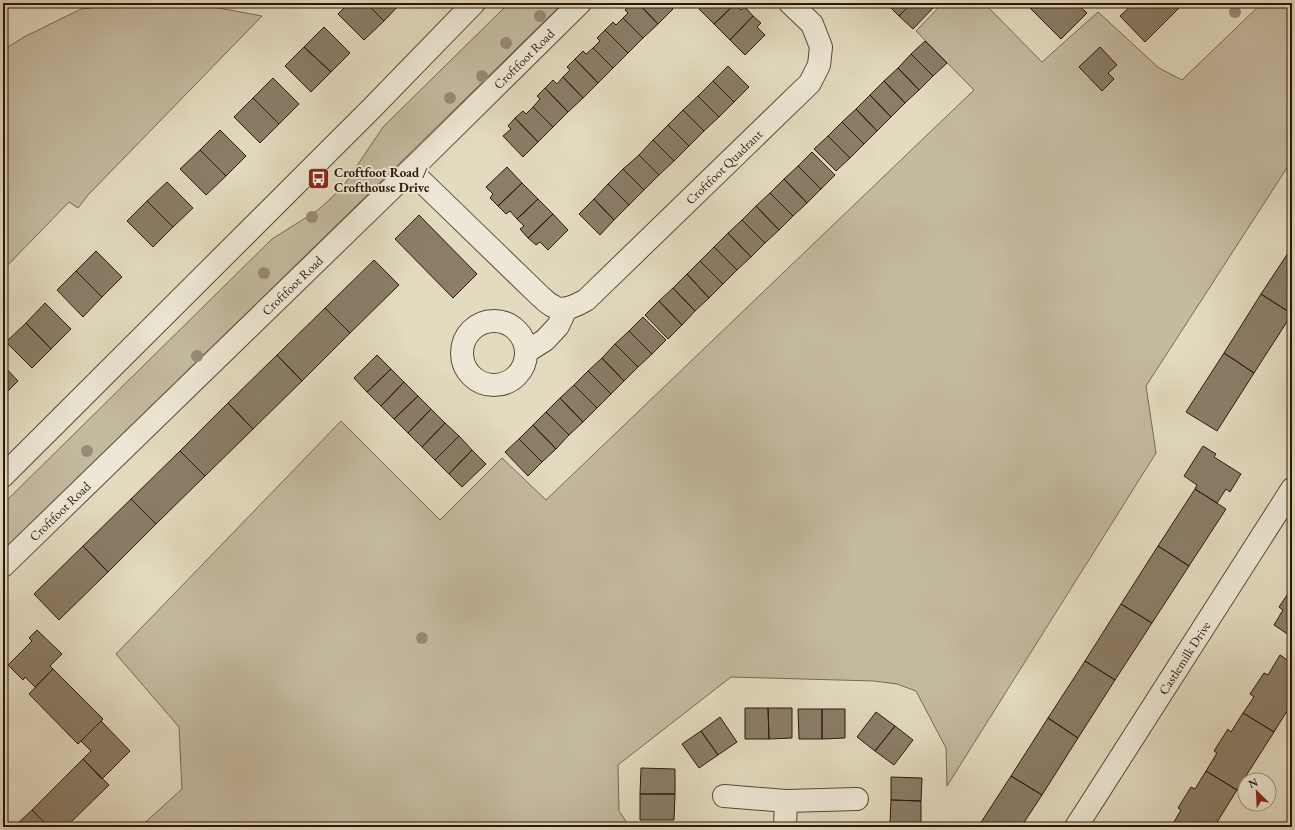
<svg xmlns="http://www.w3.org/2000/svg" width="1295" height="830" font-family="'EB Garamond',serif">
<rect width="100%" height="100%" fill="#e3dbbf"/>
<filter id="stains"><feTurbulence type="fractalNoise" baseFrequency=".005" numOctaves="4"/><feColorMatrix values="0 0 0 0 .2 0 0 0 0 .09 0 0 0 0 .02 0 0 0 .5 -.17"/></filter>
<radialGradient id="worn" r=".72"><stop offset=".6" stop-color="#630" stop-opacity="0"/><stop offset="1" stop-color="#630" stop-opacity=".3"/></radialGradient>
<path fill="#c4baa0" stroke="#786855" d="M509,3H563L3,552V504L272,239L318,210L342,188L383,127Z
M943,3H984L1042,62L1098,12L1159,68L1182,80L1262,3H1292V160L1146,386L1156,453L947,786L946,748L916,691L897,684L874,681L731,677L618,765L619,811L630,827H140L182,789L179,727L116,654L341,421L440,520L502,458L546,500L974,90L916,31Z
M124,4L203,5L262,16L88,195L78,208L69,202L3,270V50L24,37L81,9Z"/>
<path fill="#8b7d68" stroke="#2c170a" d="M349,3H366L384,21L364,40L338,14Z
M366,3H401L384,21Z
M632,3H638L658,24L643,38L623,18L628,13L625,10Z
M638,3H667L673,9L658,24Z
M704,3H734L735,4L714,24L699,9Z
M886,3H912L899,16Z
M912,3H930L934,7L913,29L899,16Z
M1025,3H1076L1087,13L1061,39Z
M1134,3H1184L1145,42L1120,16Z
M735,4L741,10L745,7L753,16L730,40L714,24Z
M753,16L761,23L757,27L765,35L745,55L730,40Z
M623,18L643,38L628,53L605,30L613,22L616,25Z
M324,27L350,53L331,72L304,47Z
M605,30L628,53L613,68L593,48L600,41L597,38Z
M925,41L947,63L933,76L911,54Z
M304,47L331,72L311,92L285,66Z
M1100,47L1117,65L1108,73L1114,79L1102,91L1079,67Z
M593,48L613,68L598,83L575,59L583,51L586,54Z
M911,54L933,76L919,90L898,68Z
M575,59L598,83L583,98L563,77L570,70L567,67Z
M728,66L749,87L734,102L713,81Z
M898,68L919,90L905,103L884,81Z
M563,77L583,98L568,112L545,88L553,80L557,84Z
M273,78L299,104L279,124L253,98Z
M713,81L734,102L719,117L698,96Z
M884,81L905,103L891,117L870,95Z
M545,88L568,112L553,127L533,107L540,99L537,96Z
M870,95L891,117L877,131L856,109Z
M698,96L719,117L704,131L683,110Z
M253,98L279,124L260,143L234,117Z
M533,107L553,127L538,142L515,118L523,111L526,114Z
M856,109L877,131L864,144L842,122Z
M683,110L704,131L689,146L668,125Z
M515,118L538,142L523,157L503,136L511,129L508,126Z
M842,122L864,144L850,158L828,136Z
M668,125L689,146L674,161L653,140Z
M220,130L246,156L226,176L200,150Z
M828,136L850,158L836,171L814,149Z
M653,140L674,161L659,175L639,155Z
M200,150L226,176L206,195L180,169Z
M812,152L835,175L821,189L798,166Z
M639,155L659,175L644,190L623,169Z
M798,166L821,189L807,203L784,179Z
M507,167L522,183L498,206L490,198L493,194L486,187Z
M623,169L644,190L629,205L608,184Z
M784,179L807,203L793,216L770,193Z
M167,182L193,208L173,227L147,201Z
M522,183L538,199L517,219L510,211L506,214L498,206Z
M608,184L629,205L614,220L594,199Z
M770,193L793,216L779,230L756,206Z
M538,199L553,214L528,238L520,229L524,226L517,219Z
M594,199L614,220L600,235L579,214Z
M147,201L173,227L153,247L127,221Z
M756,206L779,230L765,243L742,220Z
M553,214L568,230L548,250L540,242L536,245L528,238Z
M419,215L477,274L453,298L395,239Z
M742,220L765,243L751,257L728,233Z
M728,233L751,257L737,270L714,247Z
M714,247L737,270L723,284L700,261Z
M1292,247V314L1261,294Z
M96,251L122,277L102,297L76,271Z
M374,260L399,285L350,333L325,308Z
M700,261L723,284L709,298L687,274Z
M76,271L102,297L83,317L57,290Z
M687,274L709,298L695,311L673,288Z
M673,288L695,311L682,325L659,301Z
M1261,294L1292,314L1254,373L1224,353Z
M659,301L682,325L668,339L645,315Z
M45,303L71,329L51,349L26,323Z
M325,308L350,333L302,381L277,355Z
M643,317L666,340L652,354L629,331Z
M26,323L51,349L32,368L6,342Z
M629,331L652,354L638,367L615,344Z
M615,344L638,367L624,381L602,358Z
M1224,353L1254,373L1217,431L1186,412Z
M277,355L302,381L253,429L228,403Z
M377,355L391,369L367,392L354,378Z
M602,358L624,381L611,394L588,371Z
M3,365L18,381L3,396Z
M391,369L404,382L381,406L367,392Z
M588,371L611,394L597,408L574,385Z
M404,382L418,396L394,419L381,406Z
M574,385L597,408L583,422L560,398Z
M418,396L431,409L408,433L394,419Z
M560,398L583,422L569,435L546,412Z
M228,403L253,429L205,476L180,451Z
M431,409L445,423L422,447L408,433Z
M546,412L569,435L556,449L533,425Z
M445,423L459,436L435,460L422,447Z
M533,425L556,449L542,462L519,439Z
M459,436L472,450L449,474L435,460Z
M519,439L542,462L528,476L505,452Z
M1203,446L1216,454L1214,457L1241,474L1230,492L1226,489L1217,503L1195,489L1197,485L1184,476Z
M472,450L486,464L462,487L449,474Z
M180,451L205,476L156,524L131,499Z
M1195,489L1226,509L1189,566L1158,546Z
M131,499L156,524L108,572L83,546Z
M83,546L108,572L59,620L34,594Z
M1158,546L1189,566L1152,623L1121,604Z
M1291,589L1292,590V637L1274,625L1283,610L1279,607Z
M1121,604L1152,623L1115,680L1085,661Z
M37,630L62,654L50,666L53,669L35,687L25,677L23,680L8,665L32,641L29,638Z
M1280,655L1292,663V703L1274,732L1243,713L1254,697L1250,694L1264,673L1268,675Z
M1085,661L1115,680L1078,738L1048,718Z
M53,669L103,719L78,744L29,694Z
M745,708H768L769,739H745Z
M768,708H792V738L769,739Z
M798,709H822V739H799Z
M822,709H845V738L822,739Z
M876,712L895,726L875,751L857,737Z
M1243,713L1274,732L1237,790L1206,771L1217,753L1214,751L1228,729L1231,732Z
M720,717L737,742L718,755L701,731Z
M1048,718L1078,738L1042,795L1011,776Z
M101,721L130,751L102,779L83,759L91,751L81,741Z
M895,726L913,740L894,765L875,751Z
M701,731L718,755L699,768L682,744Z
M83,759L109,785L66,827H49L32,810Z
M641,768L675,769V794H640Z
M1206,771L1237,790L1214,827H1171L1181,810L1178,808L1191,787L1195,789Z
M1011,776L1042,795L1021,827H978Z
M891,777L922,778L921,801L891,800Z
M640,794H675L674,820H640Z
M891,800L921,801V824L890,823Z
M32,810L49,827H14Z"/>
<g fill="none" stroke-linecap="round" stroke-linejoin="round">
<defs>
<g id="minor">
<path id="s1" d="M411,171L540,296C544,299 548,304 553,306C563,313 577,305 586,300L810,83L819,65L821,47L812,24L790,3"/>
<circle cx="494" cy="353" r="32"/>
<path d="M526,352L545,340L558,326L566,309"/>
<path id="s2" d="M3,566L423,158L580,3"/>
<path d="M724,796L786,801L857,799"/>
<path d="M785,827L786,801"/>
</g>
<g id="tertiary">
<path d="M3,476L372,108L474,3"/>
<path id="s3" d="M1076,827L1292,489"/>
</g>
</defs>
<use href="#minor" stroke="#5a4837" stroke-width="24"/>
<use href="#tertiary" stroke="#5a4837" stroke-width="24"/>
<use href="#minor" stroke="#ede8d5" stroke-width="22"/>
<use href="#tertiary" stroke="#ede8d5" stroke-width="22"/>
</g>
<g fill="#988a74">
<circle cx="1235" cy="12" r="6"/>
<circle cx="540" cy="16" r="6"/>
<circle cx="506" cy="43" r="6"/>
<circle cx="482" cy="76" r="6"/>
<circle cx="450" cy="98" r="6"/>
<circle cx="312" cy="217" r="6"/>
<circle cx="264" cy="273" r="6"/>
<circle cx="197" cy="356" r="6"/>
<circle cx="87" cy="451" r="6"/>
<circle cx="422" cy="638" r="6"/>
</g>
<defs>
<symbol id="bus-square" viewBox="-11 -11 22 22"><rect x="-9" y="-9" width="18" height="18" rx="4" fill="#8f2418" stroke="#ede8d5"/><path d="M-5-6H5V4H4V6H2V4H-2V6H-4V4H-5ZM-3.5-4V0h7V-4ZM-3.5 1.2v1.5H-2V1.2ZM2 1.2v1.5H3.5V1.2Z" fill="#fff"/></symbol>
</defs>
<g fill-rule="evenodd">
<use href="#bus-square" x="306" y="166" width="25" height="25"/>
</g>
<g text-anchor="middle" stroke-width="4" stroke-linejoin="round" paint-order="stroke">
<g font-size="13" fill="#2c170a" stroke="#ede8d5">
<text dy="5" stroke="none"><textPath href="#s2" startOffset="727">Croftfoot Road</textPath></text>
<text dy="5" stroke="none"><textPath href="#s1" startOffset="423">Croftfoot Quadrant</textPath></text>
<text dy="5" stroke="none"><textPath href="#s2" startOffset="403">Croftfoot Road</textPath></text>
<text dy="5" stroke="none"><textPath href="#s2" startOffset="79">Croftfoot Road</textPath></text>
<text dy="5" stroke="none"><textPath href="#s3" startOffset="201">Castlemilk Drive</textPath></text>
</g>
<g font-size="13" font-weight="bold" fill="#2c170a" stroke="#ede8d5" text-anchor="start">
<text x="334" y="177">Croftfoot Road /<tspan x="334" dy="15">Crofthouse Drive</tspan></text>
</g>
</g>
<rect width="1295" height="830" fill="none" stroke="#e3dbbf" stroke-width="16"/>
<rect x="4" y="4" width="1287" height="822" fill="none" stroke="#2c170a" stroke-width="2"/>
<rect x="8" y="8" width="1279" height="814" fill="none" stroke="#2c170a"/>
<g transform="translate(1257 792) rotate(336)"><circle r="19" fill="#ede8d5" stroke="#a09484"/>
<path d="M0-3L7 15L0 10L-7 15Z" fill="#8f2418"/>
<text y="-6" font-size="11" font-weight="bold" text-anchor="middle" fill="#2c170a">N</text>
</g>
<rect width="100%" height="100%" filter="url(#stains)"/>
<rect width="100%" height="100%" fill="url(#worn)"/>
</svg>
